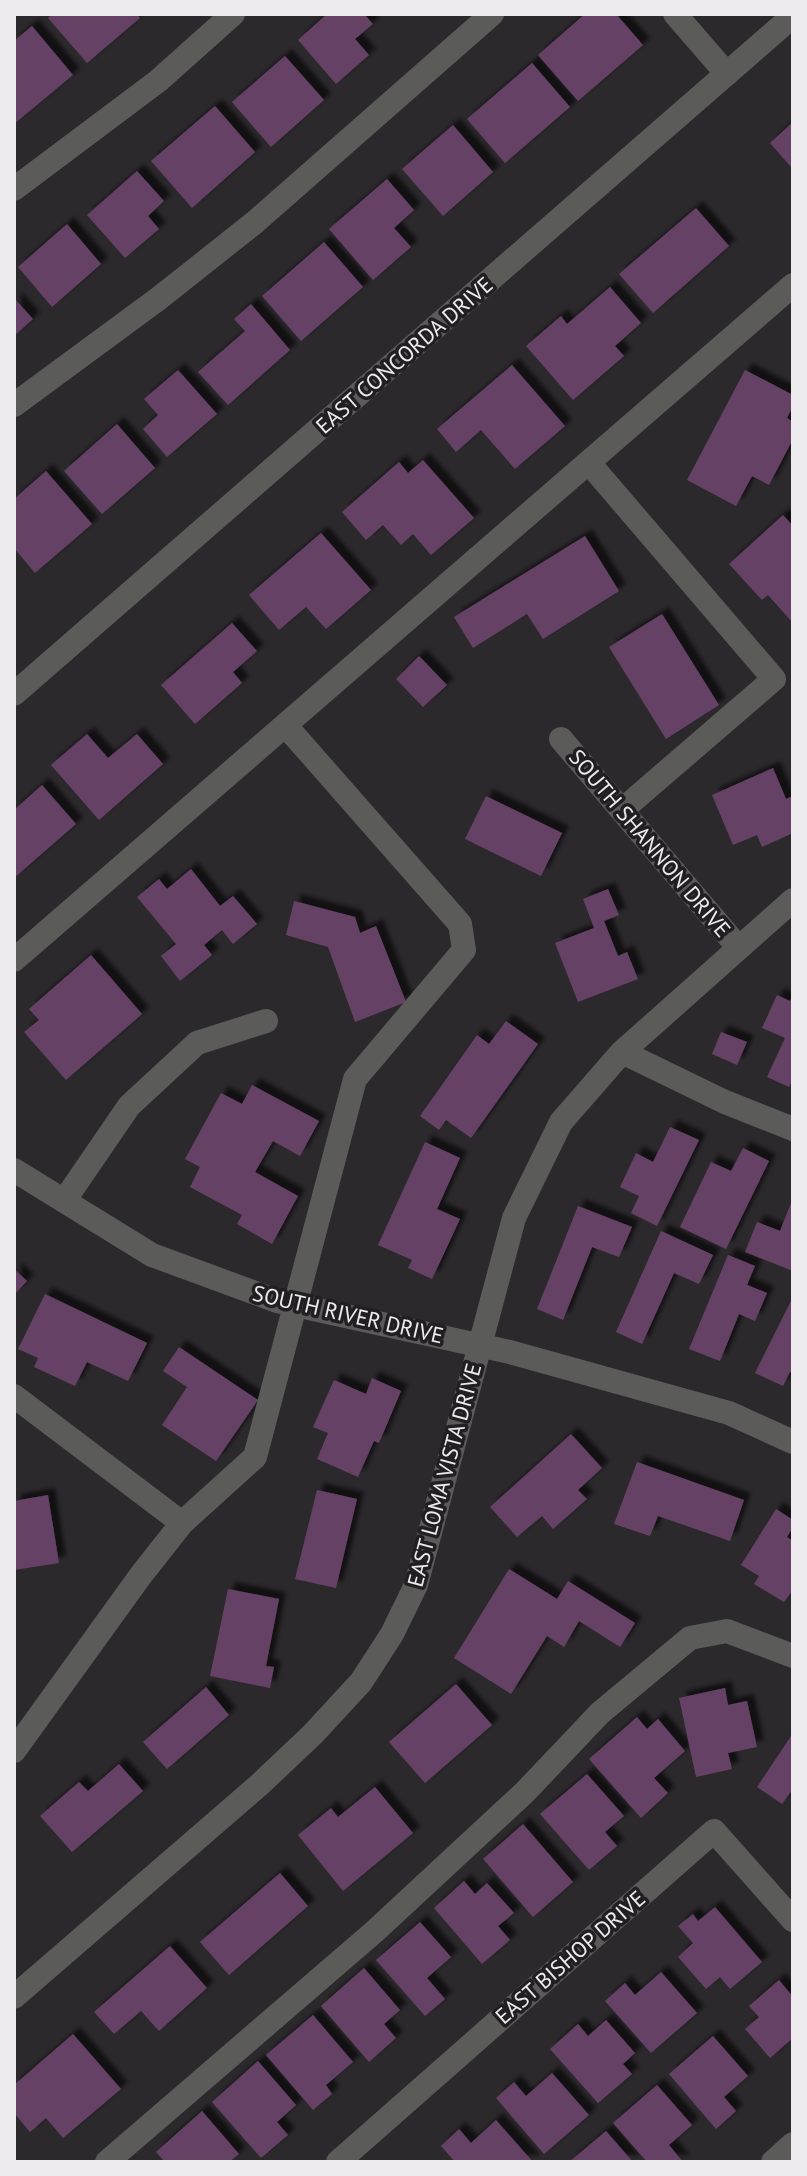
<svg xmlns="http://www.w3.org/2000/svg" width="807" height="2176" font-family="'PT Sans',sans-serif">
<defs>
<filter id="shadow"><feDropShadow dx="7" dy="-7" stdDeviation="2" flood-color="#0009"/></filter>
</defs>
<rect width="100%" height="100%" fill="#2c292c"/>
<path fill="#654365" filter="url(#shadow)" d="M52,14H137L140,18L87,63L48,18Z
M327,14H364L373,24L355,39L369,55L336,84L298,40Z
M585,14H616L643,45L578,101L538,55Z
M32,26L73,75L14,124V41Z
M285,56L324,100L271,147L232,102Z
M532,63L570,107L505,163L467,119Z
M215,106L255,152L192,208L151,161Z
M793,122V164L791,167L770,143Z
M453,125L493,172L443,216L402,169Z
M137,171L164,201L148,216L159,229L125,258L87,215Z
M387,179L414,210L394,228L411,247L373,280L329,229Z
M696,208L729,246L653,313L619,274Z
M67,224L101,264L52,307L18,267Z
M324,242L363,287L301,341L262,296Z
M610,287L641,323L615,346L624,356L573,400L526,346L561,316L567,324Z
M14,298L33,319L14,336Z
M251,304L290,350L228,405L198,372L245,331L234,319Z
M512,365L565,426L515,469L481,430L456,452L437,429Z
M178,370L217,414L167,457L143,429L158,415L144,399Z
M745,370L793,395V406L787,418L793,422V439L769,485L752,476L736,506L687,480Z
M117,424L155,468L102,514L64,471Z
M423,460L474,518L431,555L413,534L401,545L383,525L366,540L342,512L399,462L408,473Z
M46,471L92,524L35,573L14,548V499Z
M783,515L793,526V623L768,595L762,600L729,564Z
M321,533L371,590L326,629L306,607L279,630L249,595Z
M585,536L619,591L543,639L527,614L473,648L454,617Z
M662,614L719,705L666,739L609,647Z
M232,623L257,651L233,672L242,683L195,724L161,685Z
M419,656L447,685L423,707L396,679Z
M87,734L108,758L137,734L163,764L99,820L51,765Z
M773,768L786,799L793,796V833L762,847L757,835L733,845L712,795Z
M42,785L76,824L14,878V810Z
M486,796L562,833L541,876L465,839Z
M191,869L220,906L233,896L257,924L233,944L222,930L204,945L212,955L180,981L161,956L176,944L137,897L159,879L167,889Z
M608,889L619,915L604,921L618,956L627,952L638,979L578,1002L555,943L594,928L583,899Z
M294,901L355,917L360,933L376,926L406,1002L355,1022L328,947L286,935Z
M91,955L142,1014L66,1080L24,1032L39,1020L29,1009Z
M793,994V1079L789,1087L767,1077L785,1038L762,1028L777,995L790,1001Z
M506,1021L538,1044L471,1138L446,1120L439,1130L420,1116L477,1035L489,1044Z
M721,1032L747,1042L737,1065L712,1054Z
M252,1085L319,1121L300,1156L273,1141L255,1172L298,1196L272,1244L237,1224L242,1215L190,1187L200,1167L185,1159L221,1093L242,1104Z
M670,1127L699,1140L657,1226L631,1213L639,1196L620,1187L636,1153L653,1162Z
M425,1142L460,1158L437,1209L460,1219L432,1279L408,1268L412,1260L378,1245Z
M743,1148L769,1161L726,1249L680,1227L711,1162L731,1171Z
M793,1198V1271L745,1252L757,1222L780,1231Z
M578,1206L632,1227L619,1257L592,1247L563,1320L537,1309Z
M661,1231L713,1255L699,1284L674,1273L642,1344L616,1332Z
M728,1255L755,1266L747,1285L767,1293L755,1321L739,1314L720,1361L689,1349Z
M14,1269L27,1281L14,1295Z
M45,1294L147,1343L128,1381L87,1362L75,1386L34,1367L38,1358L18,1349Z
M793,1297V1373L790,1372L783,1386L755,1373Z
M179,1347L258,1400L216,1461L162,1425L187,1387L163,1371Z
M372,1378L401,1391L379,1443L374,1441L358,1477L317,1459L328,1433L313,1427L334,1380L366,1394Z
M571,1434L602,1468L578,1490L587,1499L553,1529L542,1516L517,1537L490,1507Z
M637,1462L744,1500L730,1541L658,1516L650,1536L614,1524Z
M317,1490L357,1499L336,1588L295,1579Z
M48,1495L59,1563L14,1570V1501Z
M776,1509L793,1520V1527L787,1537L793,1541V1590L784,1602L754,1584L759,1576L741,1565Z
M509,1569L557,1599L568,1581L635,1623L620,1647L579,1621L564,1647L547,1636L511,1694L454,1658Z
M228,1589L279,1599L266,1666L274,1667L270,1688L210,1676Z
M456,1684L492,1725L425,1783L389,1742Z
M206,1687L229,1715L167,1769L143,1742Z
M725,1688L728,1705L747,1701L757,1747L728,1753L732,1769L696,1777L679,1698Z
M637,1717L647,1729L658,1719L685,1751L654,1778L668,1793L641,1818L589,1759Z
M793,1733V1789L782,1804L757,1787Z
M119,1764L143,1791L72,1852L40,1816L79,1782L88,1791Z
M587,1774L624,1816L605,1832L617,1846L589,1870L540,1814Z
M375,1787L413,1833L343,1891L298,1835L331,1808L338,1817Z
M523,1824L573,1882L533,1917L483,1859Z
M280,1873L308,1906L229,1975L200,1942Z
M464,1881L475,1894L487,1883L514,1913L498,1926L510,1940L482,1964L434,1908Z
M715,1907L762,1962L730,1989L720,1977L706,1989L678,1957L693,1943L678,1926L693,1914L698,1921Z
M420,1922L451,1957L427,1978L445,1999L425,2016L376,1960Z
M170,1946L207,1988L159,2031L141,2011L114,2034L94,2012Z
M364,1968L400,2010L384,2024L396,2038L369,2062L321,2006Z
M661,1972L697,2013L651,2053L605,2001L625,1983L635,1995Z
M779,1980L793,1997V2038L770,2058L745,2029L759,2017L749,2006Z
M313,2015L353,2062L326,2085L332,2094L313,2110L266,2055Z
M606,2020L635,2053L623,2064L632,2074L598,2103L550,2049L578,2024L588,2036Z
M73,2034L121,2089L63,2138L46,2118L30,2132L14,2113V2085Z
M713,2036L748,2076L724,2097L736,2111L716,2129L669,2074Z
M258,2061L296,2105L277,2122L288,2135L261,2158L212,2102Z
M552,2073L589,2115L544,2154L496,2098L514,2082L526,2096Z
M657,2085L692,2125L669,2145L683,2162H647L613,2123Z
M202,2111L239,2154L229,2162H165L156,2152Z
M496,2120L533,2162H455L441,2146L459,2129L471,2143Z
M606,2131L633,2162H569Z"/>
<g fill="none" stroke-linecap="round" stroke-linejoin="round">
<path stroke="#5b5b59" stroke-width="24" d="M675,14L727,74
M14,189L158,81L233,14
M14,405L158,299L254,223L492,14
M589,463L774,679L622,810
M14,694L793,16
M561,739L738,947
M14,960L793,285
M622,1052L725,1102L793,1129
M14,1170L152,1255L277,1301L510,1352L729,1413L793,1442
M64,1201L129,1106L197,1043L266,1021
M14,1396L182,1523
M14,1751L141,1575L182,1523L255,1457L355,1079L464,950L460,924L286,726
M14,1997L258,1786L313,1734L361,1682L392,1634L416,1585L514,1218L561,1122L622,1052L793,900
M107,2162L374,1932L525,1792L600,1713L690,1638L727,1631L793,1656
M338,2162L714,1831L793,1920
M773,2162L793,2144"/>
</g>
<g text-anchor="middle" stroke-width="7" stroke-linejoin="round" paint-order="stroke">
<g font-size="22" fill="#edebed" stroke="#221f22">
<text transform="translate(404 355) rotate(-41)" y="8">EAST CONCORDA DRIVE</text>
<text transform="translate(650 843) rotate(50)" y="8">SOUTH SHANNON DRIVE</text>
<text transform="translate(348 1314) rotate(13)" y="8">SOUTH RIVER DRIVE</text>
<text transform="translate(444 1475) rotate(-75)" y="8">EAST LOMA VISTA DRIVE</text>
<text transform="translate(570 1957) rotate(-41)" y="8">EAST BISHOP DRIVE</text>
</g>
</g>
<rect width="807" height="2176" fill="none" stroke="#edebed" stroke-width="32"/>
</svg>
